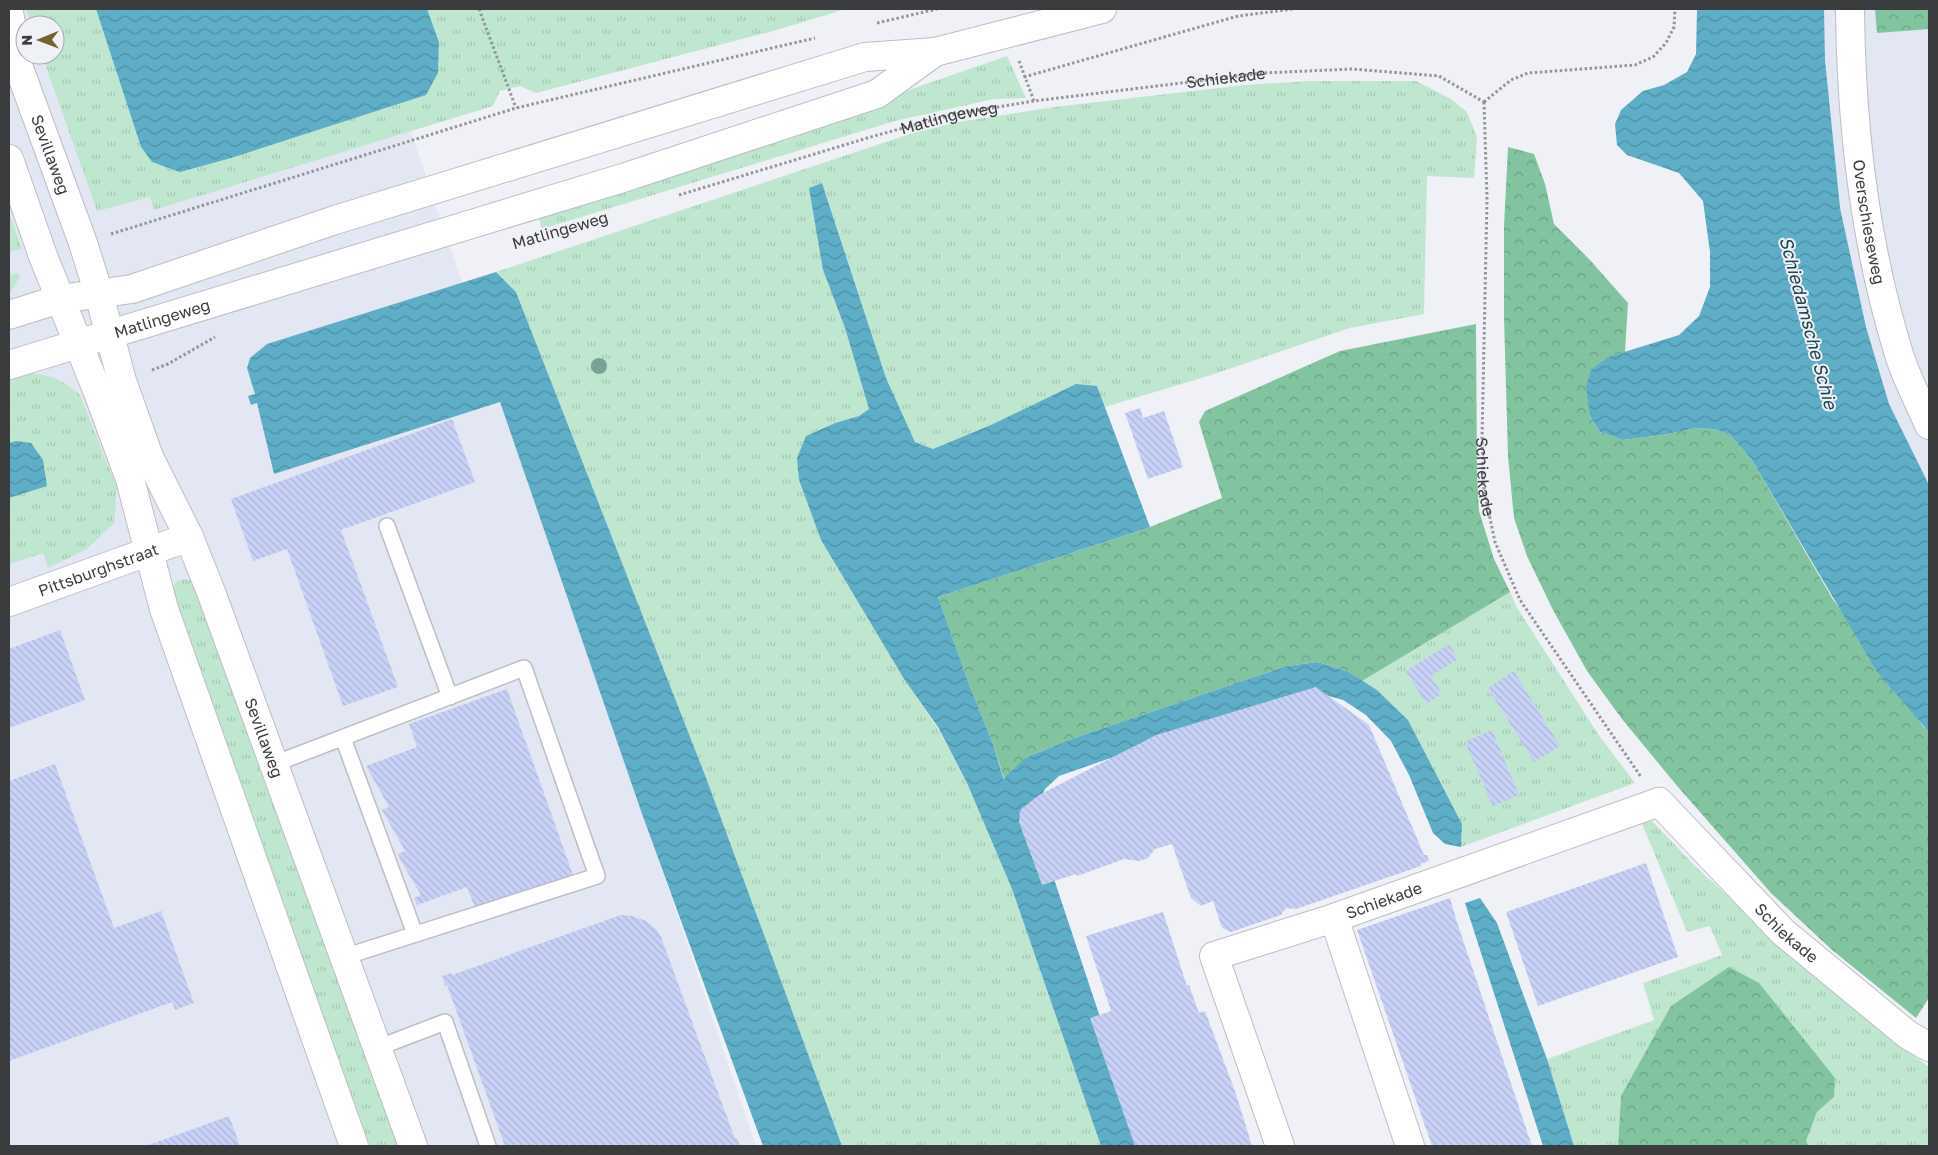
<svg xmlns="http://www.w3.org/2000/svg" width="1938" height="1155" font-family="'Golos Text',sans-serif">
<defs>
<pattern id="grass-tufts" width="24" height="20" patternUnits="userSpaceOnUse" patternTransform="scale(1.25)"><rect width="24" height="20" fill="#bfe7cf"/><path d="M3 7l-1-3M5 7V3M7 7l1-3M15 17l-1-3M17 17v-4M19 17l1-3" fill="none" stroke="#a5c7b3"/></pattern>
<pattern id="forest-crowns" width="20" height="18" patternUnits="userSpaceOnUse" patternTransform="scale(1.25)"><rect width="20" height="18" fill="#82c49f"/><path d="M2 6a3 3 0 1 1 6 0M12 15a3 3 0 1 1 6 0" fill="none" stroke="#6ca083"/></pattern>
<pattern id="water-waves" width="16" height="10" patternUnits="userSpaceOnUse" patternTransform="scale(1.25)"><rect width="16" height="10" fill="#5eaec7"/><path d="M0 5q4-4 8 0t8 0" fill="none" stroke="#4f8fa3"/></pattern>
<pattern id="building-back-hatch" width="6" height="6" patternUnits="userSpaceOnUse" patternTransform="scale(1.25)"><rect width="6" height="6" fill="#c8d2f7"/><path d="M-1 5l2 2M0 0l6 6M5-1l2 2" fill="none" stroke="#adb5d5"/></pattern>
</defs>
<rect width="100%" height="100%" fill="#f0f1f6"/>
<path fill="#e3e7f3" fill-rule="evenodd" d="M9,9H369L756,1146H9ZM25,25H55V55H25Z
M1781,9H1929V560L1919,549Z"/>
<path fill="url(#grass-tufts)" d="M26,9H96L141,147L438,73L439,42L427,9H846L773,31L536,93L520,86L500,91L493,106L154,210L150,197L97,211L42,55H55V25H32Z
M1007,56L1026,98L994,99L895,121L542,229L537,213L792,135L923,85Z
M1310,81H1416L1451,99L1467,112L1477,137L1474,178L1427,176L1424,314L1350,328L1208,376L1105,407L1097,386L993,424L933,449L915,442L886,378L825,191L823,270L845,328L869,409L859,416L835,423L806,436L799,480L821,540L904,679L937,727L967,783L1012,889L1101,1146H842L705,775L516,292L496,272L910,134L958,122L1054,107L1245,85Z
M9,213L22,249L9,252Z
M18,273L20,276L9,295V275Z
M21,373C45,373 62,378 80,395L117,488L114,523L87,549L48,568L43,553L9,564V498L47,485L16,441L9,443V377Z
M183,579L189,580L196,585L399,1146H370L172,596V587L177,581Z
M1510,592L1516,606L1598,734L1635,783L1461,847L1462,824L1408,720L1377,690L1362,681Z
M1652,821L1697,868L1771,935L1887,1036L1929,1067V1146H1809L1806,1141L1817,1112L1834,1097L1621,1096L1618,1146H1574L1547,1059L1654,1020L1643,983L1722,955L1710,926L1687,932L1642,824Z"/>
<path fill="url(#forest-crowns)" d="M1875,9H1929V29L1877,33Z
M1508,147L1534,154L1545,184L1554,224L1590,260L1628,303L1625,352L1608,357L1590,416L1600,432L1623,440L1663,435L1696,428L1714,429L1730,435L1752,460L1832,598L1923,726L1929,732V998L1916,1018L1831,949L1771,893L1678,787L1622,719L1587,671L1553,610L1527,556L1514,518L1508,456L1504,317V226Z
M1476,324L1477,476L1479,511L1494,559L1510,592L1362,681L1347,671L1317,662L1287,666L1077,737L1027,757L1005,781L993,744L970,687L938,597L1150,527L1222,498L1199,422L1205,411L1340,351Z
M1729,967L1759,983L1835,1078L1834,1097L1817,1112L1806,1141L1809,1146H1618L1621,1096L1671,1006Z"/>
<path fill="url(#water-waves)" d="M96,9H427L439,42L438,73L426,95L231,158L180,172L152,162L141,147Z
M1697,9H1824L1825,60L1840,208L1866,327L1889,404L1929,485V732L1877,672L1752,460L1730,435L1714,429L1696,428L1663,435L1623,440L1600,432L1590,416L1586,386L1591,370L1608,357L1679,335L1699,316L1710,287V252L1703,201L1679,173L1627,155L1617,145L1615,124L1621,110L1643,91L1664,85L1687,72L1696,54Z
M822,183L886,378L915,442L933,449L993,424L1076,384L1097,386L1150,527L938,597L970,687L993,744L1004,780L1006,776L1027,757L1077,737L1287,666L1317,662L1347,671L1377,690L1408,720L1462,824L1461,847L1445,844L1433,833L1409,775L1391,741L1366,715L1343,700L1321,694L1297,693L1059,776L1045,789L1038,803L1049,864L1143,1146H1101L1012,889L967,783L938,727L904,679L821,540L799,480L797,458L806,436L835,423L859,416L869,409L845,328L823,270L809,188Z
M496,272L516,292L705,775L842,1146H763L641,811L500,402L274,474L257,403L251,405L248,396L255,394L247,368L250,358L267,344Z
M16,441L31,443L43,460L47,486L9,498V443Z
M1480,898L1497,923L1547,1059L1574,1146H1543L1465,903Z"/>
<path fill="url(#building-back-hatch)" d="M1140,408L1143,418L1164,411L1183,467L1148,479L1125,413Z
M452,419L475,482L341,530L398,687L343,706L287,549L253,561L231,499Z
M60,630L85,700L9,728V649Z
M1449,644L1458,659L1431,676L1442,694L1426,704L1406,671Z
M1514,671L1560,746L1534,762L1488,688Z
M1316,687L1369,725L1424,855H1427L1429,861L1420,864L1421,866L1296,909L1286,908L1281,915L1231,932L1222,928L1213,901L1201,906L1191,898L1172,844L1155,849L1148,858L1139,861L1124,859L1077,876L1076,874L1042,885L1019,822L1020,810L1039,795L1156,735Z
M507,689L573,875L476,910L467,887L417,905L414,898L421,895L401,861L398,854L405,851L382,810L389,807L366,766L417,747L409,724Z
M1492,730L1519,795L1493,806L1465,742Z
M55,764L114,928L161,911L194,1003L175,1010L172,1002L9,1061V781Z
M1646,863L1678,957L1538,1006L1506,912Z
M1450,898L1456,919L1532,1146H1432L1357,930Z
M1163,912L1187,986L1189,985L1199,1013L1205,1011L1235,1091L1252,1146H1135L1090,1018L1111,1011L1086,936Z
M621,915L632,916L646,921L657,930L661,937L735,1139L737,1138L740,1146H505L447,985L445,986L442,976L451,973L452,975Z
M229,1116L240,1146H146Z"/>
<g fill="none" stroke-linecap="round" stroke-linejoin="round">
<defs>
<path id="service" d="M387,526L450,697
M343,738L415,934
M274,764L524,668L597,876L344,957
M377,1048L445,1022L488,1146"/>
<g id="minor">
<path id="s4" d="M1850,9C1851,124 1864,240 1898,351C1905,376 1919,401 1929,425"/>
<path id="s5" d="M9,12L19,68L83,243L99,294L122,381L149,457L189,537L211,592L413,1146"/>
<path d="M9,159L43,256L97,390L130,479L164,609L354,1146"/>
<path id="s6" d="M9,602L189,537"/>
<path d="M1334,918L1410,1146"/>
<path id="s7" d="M1280,1146L1214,956L1334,918L1659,802L1783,932L1908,1035L1929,1047"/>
</g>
<g id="secondary">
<path d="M9,315L60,299L132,289L335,220L865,57L935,52L1102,9"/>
<path id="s8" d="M9,365L626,177L877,94L935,52"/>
</g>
</defs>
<use href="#service" stroke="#bdbec3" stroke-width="18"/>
<use href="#minor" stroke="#bdbec3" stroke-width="30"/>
<use href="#secondary" stroke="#bdbec3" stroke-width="30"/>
<g stroke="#949599" stroke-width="3" stroke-dasharray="2.5 2.5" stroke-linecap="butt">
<path d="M479,9L516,108"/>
<path d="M877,23L937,9"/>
<path id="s1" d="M1019,61L1034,101L1263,73L1352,69L1439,76L1484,102"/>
<path d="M1024,77L1238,16L1293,9"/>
<path id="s2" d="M1484,102L1487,199L1482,440L1484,490L1495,542L1520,600L1641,777"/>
<path d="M1484,102L1511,80L1528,73L1635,65L1653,57L1666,43L1674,27L1675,9"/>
<path id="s3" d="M679,195L874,136L955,114L1034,101"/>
<path d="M111,234L516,108L815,38"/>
<path d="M152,370L168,364L215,337"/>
</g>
<use href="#service" stroke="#fff" stroke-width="15"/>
<use href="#minor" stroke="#fff" stroke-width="28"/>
<use href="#secondary" stroke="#fff" stroke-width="28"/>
</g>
<circle fill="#78a392" cx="599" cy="366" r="8"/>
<g text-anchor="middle" stroke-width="4" stroke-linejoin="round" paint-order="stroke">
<g font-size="16" fill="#3b3c3e" stroke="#f0f1f6">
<text dy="6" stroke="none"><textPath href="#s1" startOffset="236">Schiekade</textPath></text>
<text dy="6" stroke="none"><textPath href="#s3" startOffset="281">Matlingeweg</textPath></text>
<text dy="6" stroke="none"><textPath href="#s5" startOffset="149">Sevillaweg</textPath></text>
<text dy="6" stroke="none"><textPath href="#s4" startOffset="214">Overschieseweg</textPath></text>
<text transform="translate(560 230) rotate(-16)" y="6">Matlingeweg</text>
<text dy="6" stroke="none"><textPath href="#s8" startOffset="160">Matlingeweg</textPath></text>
<text dy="6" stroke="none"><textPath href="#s2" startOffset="375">Schiekade</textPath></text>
<text dy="6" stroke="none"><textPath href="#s6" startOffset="95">Pittsburghstraat</textPath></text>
<text dy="6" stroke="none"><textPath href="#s5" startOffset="771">Sevillaweg</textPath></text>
<text dy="6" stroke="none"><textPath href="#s7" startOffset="380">Schiekade</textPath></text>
<text dy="6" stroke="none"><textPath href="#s7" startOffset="855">Schiekade</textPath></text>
</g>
<g font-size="18" font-style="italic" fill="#1f444f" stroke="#f0f1f6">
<text transform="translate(1808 323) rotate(75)" y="6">Schiedamsche Schie</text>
</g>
</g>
<rect width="1938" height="1155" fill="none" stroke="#3b3c3e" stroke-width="20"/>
<g transform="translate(40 40) rotate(269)"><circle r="24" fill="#f0f1f6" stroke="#a8a9ac"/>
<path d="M0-4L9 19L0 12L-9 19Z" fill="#766130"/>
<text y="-8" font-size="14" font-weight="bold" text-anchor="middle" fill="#3b3c3e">N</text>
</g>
</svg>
